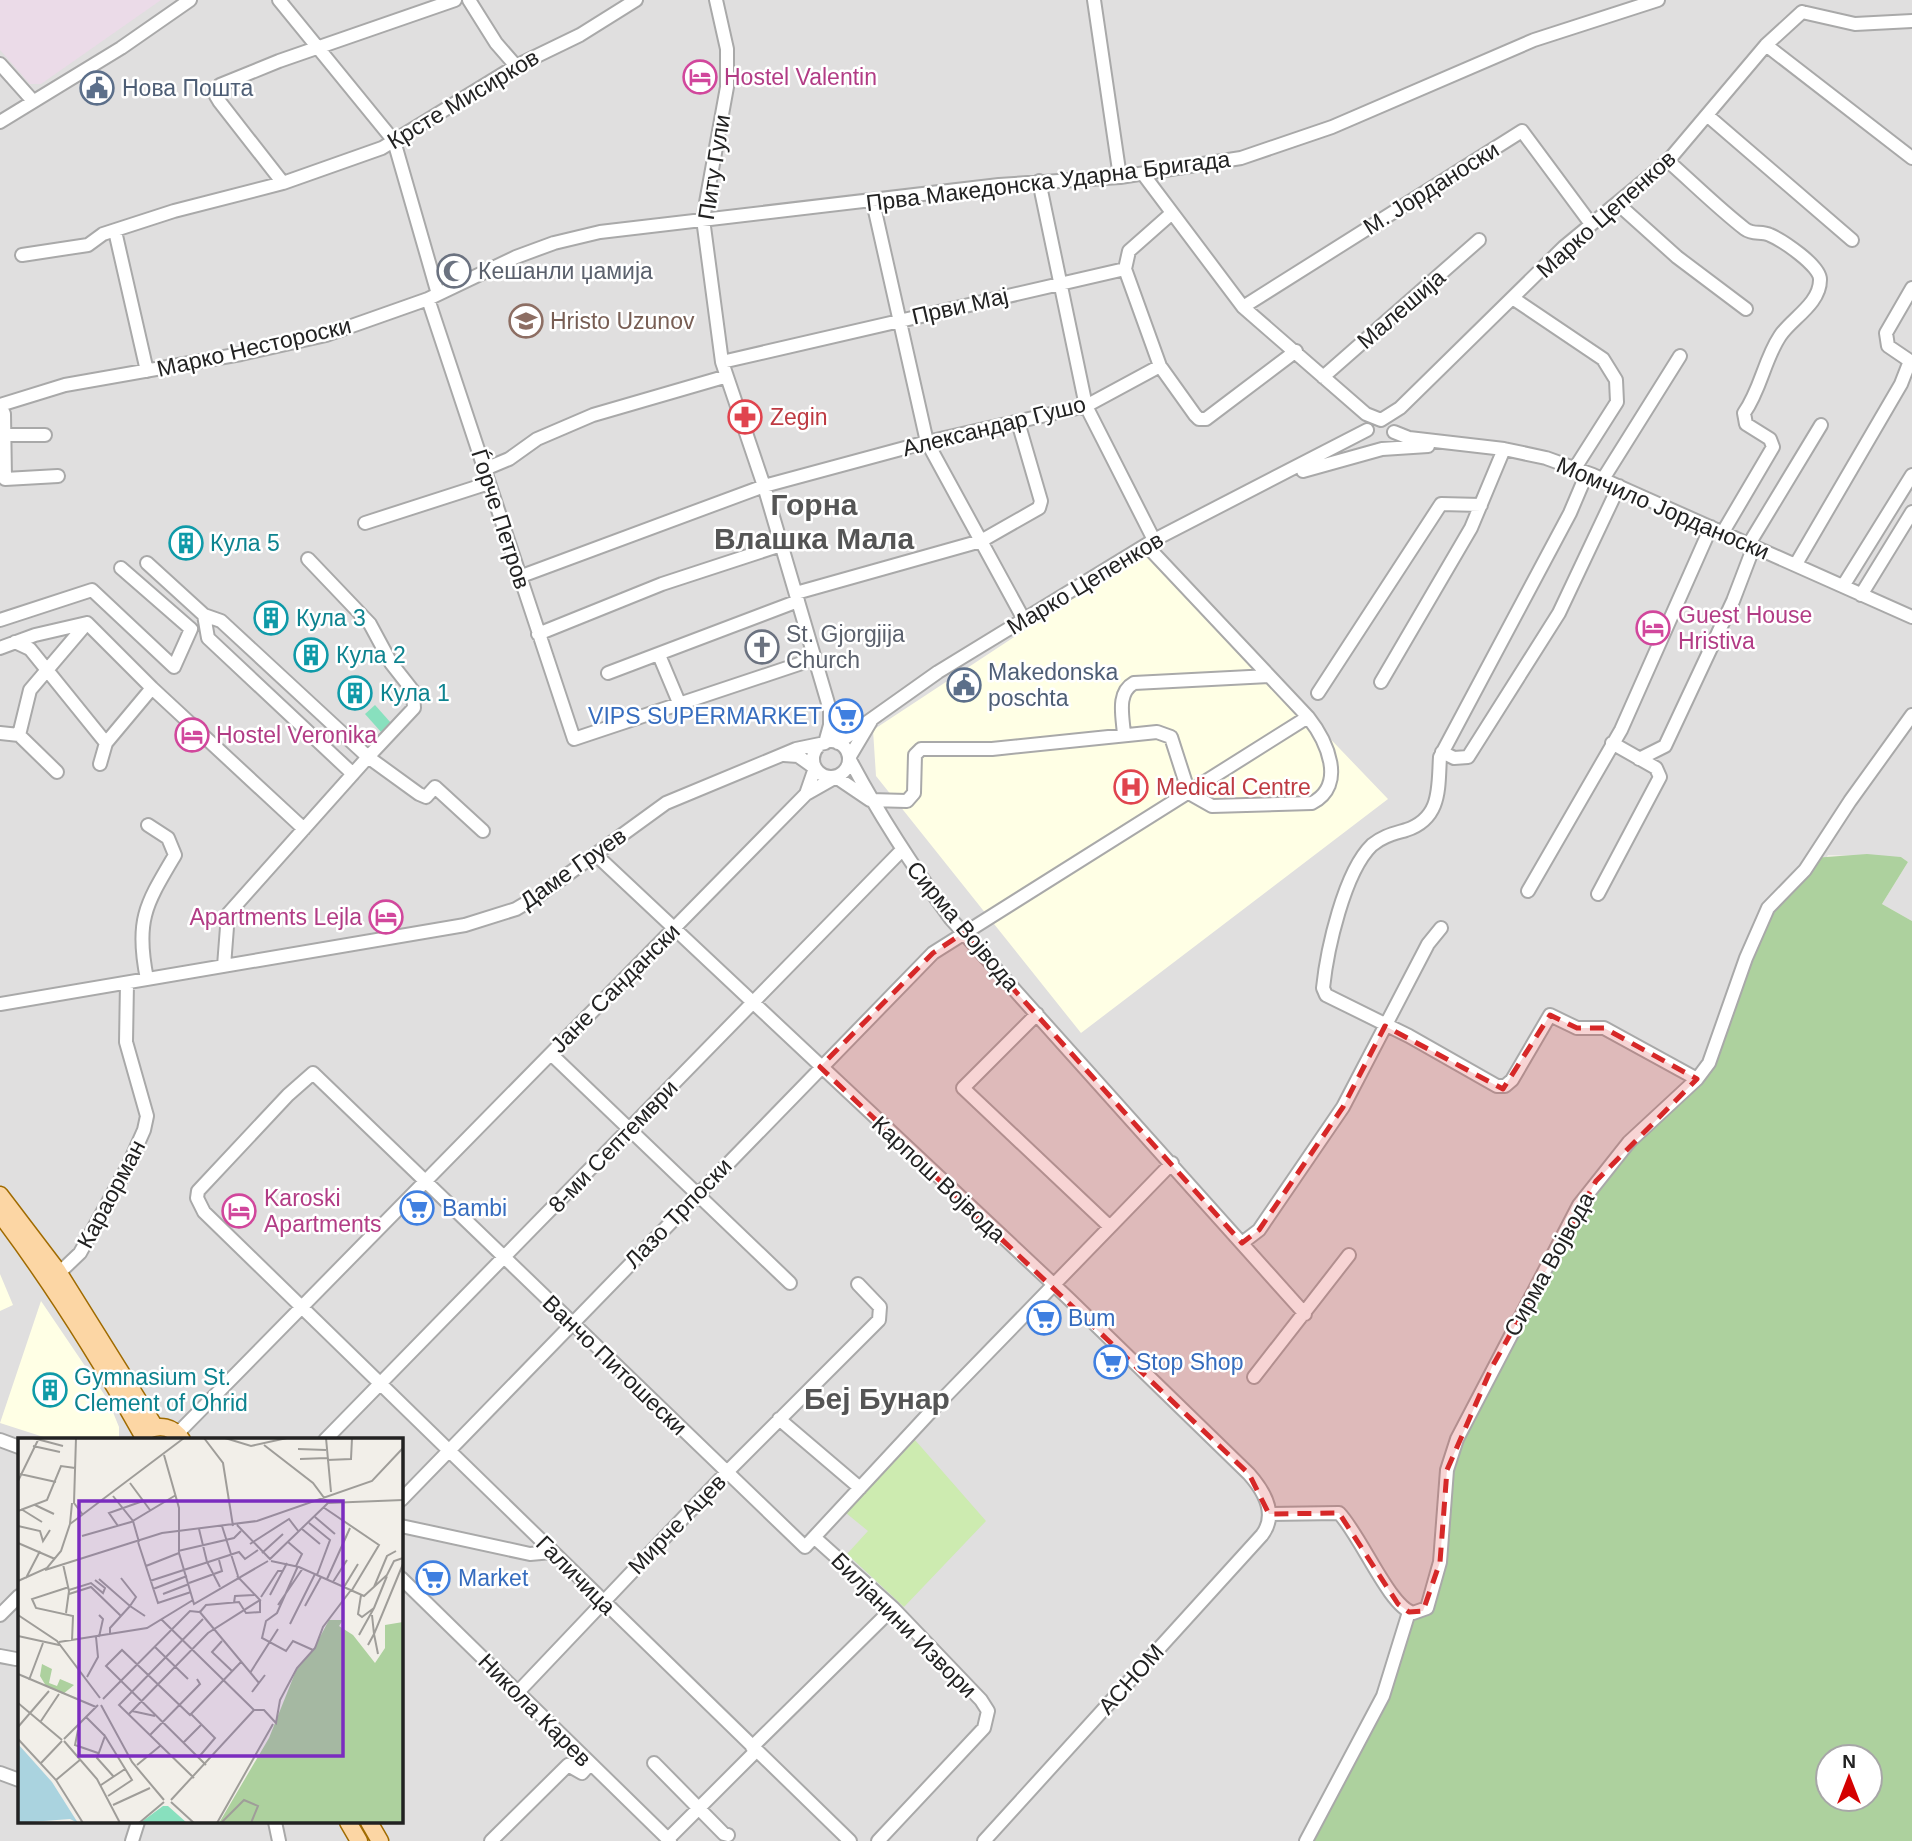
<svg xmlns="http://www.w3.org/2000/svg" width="1912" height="1841" font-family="Helvetica,sans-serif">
<rect width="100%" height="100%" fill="#f2efe9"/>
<path fill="#e0dfdf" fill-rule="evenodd" d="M0,0H1912V921L1882,904L1908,862L1901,857L1828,855L1709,1063L1440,1562L1395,1667L1306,1841H0ZM19,1440H401V1822H19Z"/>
<path fill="#ebdbe8" d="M0,0H161L41,84H30L0,50Z"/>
<path fill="#ffffe5" d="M1148,549L1388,799L1081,1033L876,776L873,730Z
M0,1274L13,1305L0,1311Z
M41,1301L108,1400L119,1427V1440H53L0,1423Z"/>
<path fill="#cdebb0" d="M915,1440L986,1521L904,1607L847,1554L868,1531L846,1513Z"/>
<path fill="#add19e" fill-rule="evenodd" d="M1867,854L1901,857L1908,862L1882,904L1912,921V1841H1306L1376,1712L1403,1624L1430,1602L1447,1470L1596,1181L1697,1079L1768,908L1813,858ZM1828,1757H1870V1799H1828Z"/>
<path fill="#88e0be" d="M375,705L391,723L381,732L365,714Z"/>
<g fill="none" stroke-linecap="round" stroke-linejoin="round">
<defs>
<path id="minor" d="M279,0L394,141L438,294
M469,0L496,43L516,66
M716,0L727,49V87L703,219L722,362L764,486L830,710L839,727L838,743
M1094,0L1120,177
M1802,12L1855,24L1912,21
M1766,45L1912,158
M0,64L33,101
M1708,116L1852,240
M0,122L121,48L190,0
M1668,161C1694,184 1718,208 1745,229C1753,235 1761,231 1770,235C1782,240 1821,266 1820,280C1820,304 1791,319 1780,336C1764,360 1761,389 1744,413L1746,424L1770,439L1773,447L1723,532
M1143,174L1243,307L1366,414L1381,420L1400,408L1564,247L1668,161L1766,45L1802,12
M1039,181L1086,406L1154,540
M283,183L219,101L216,96L220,85L279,61L455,0
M873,202L927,442L1023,618
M1618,204L1677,257L1746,309
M115,231L147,371
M22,255L88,245L103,234L174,211L283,183L382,148L516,66L580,35L636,0
M1125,269L1160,366
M428,299L574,739L814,659
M1514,299L1603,359L1616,380L1617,402L1575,468
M1243,307L1522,131L1591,224
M722,362L1125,269L1129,251L1172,213
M1323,377L1479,240
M0,405L65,385L241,354L326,335L428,299L516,257L554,243L600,232L999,185L1120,177L1241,158L1332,127L1534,40L1658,0
M0,405L4,414L5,479L58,476
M1394,432L1409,438L1504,449L1546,458L1593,475L1912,617
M4,435H45
M485,469L509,459L537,439L593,415L724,377
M1303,471L1382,449L1428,446
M1587,473L1570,513L1440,757C1438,787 1442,818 1406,830C1393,834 1383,836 1372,845C1344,872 1327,950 1323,988L1326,995L1409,1036L1497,1086H1505L1512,1080L1550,1015L1577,1028H1604L1697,1079
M1603,479L1680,356
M365,523L489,483
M1749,544L1821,425
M308,559L370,624L391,663L413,691L414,708L368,757L419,794L426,797L435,787L483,831
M147,563L204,615L221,621L368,757L228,914L224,966
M1796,564L1901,384L1910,361L1888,346L1886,333L1912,288
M519,577L764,486L927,442L1086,406L1160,366L1195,415L1199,419H1206L1296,351
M1843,586L1912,475
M796,593L981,541L1039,508L1041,501L1018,422
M1861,595L1912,512
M204,615L208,638L353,774
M0,620L92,590L174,667L191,629L121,568
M538,634L662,584L781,545
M15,642L30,649L106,743
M0,648L35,635L87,623L152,688L304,829
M659,655L680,705
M608,673L798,601
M1381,682L1471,528L1504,449
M1318,693L1441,504L1481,505
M871,721L849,758C879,815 913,867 951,919L1305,1314
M0,733L19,735L57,772
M19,735L30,690L87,623
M1124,735C1123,717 1116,693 1134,683L1269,676
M813 759a18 18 0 1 1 36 0a18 18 0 1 1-36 0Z
M838,743L938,672L1154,540L1367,430
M1442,752L1454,758L1468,757L1559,613L1619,486
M784,755L798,756L815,768L806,794
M1639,759L1665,746L1733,601L1754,546
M100,764L106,743L152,688
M595,854L1068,1298L1249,1474C1264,1491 1278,1514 1262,1535L984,1841
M1528,891L1621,730L1711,527
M1598,894L1660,777L1656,768L1612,743
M147,979C135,920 146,904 175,855L168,838L148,825
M0,1004L465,925L516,909L538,896L666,803L796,749L825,743L830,725V710
M1037,1014L963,1088L1109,1226
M551,1054L790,1283
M1242,1243L1259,1230L1343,1107L1428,944L1441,928
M59,1273L80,1253L128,1166L144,1130L147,1116L126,1042L127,983
M1254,1377L1349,1255
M779,1419L860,1488
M177,1434L806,794L836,777L870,800L907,801L914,793L915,755L921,749H992L1157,732L1171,737L1189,793L1212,806L1312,803C1347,785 1327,741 1308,717
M0,1440L19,1447
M325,1440L901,851
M401,1500L933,953L1308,717L1146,545
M1269,1514L1339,1513C1361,1536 1389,1606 1413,1613L1427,1608L1440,1562L1447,1470L1457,1439L1579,1205L1629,1142L1697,1079L1709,1063L1746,958L1768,908L1805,870L1850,801L1912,715
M401,1526L530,1554L552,1552
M815,1538L893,1608L981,1700L988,1711L984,1728L878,1841
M401,1578L670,1841
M0,1615L19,1596
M0,1656L16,1659
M518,1692L726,1473L879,1320L880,1307L858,1284
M752,1747L893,1608
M654,1763L724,1834L728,1835
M0,1773L19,1780
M275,1822L279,1841
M668,1839L756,1751
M132,1841L138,1822
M491,1841L568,1765L582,1773L590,1764
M850,1841L204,1212L197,1198L198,1191L288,1095L313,1073L805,1547L935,1407L1172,1163
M1306,1841L1383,1696L1409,1612"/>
<path id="major" d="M0,1195L57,1270L155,1427
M0,1214C53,1284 99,1358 142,1434
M145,1431C160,1424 173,1426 182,1440
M348,1822L359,1841
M369,1822L380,1841"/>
</defs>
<use href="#minor" stroke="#a9a9a9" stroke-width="16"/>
<use href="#major" stroke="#a06b00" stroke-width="19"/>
<use href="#minor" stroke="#fff" stroke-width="12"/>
<use href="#major" stroke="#fcd6a4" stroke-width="16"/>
</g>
<path fill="#d62828" fill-opacity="0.2" stroke="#d62828" stroke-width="5" stroke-dasharray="14 9" stroke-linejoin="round" d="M963,933L1242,1243L1259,1230L1343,1107L1385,1026L1503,1089L1550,1015L1577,1028H1604L1697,1079L1596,1181L1492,1367L1447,1470L1440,1562L1423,1611L1409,1612L1398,1604L1339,1513L1269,1514L1249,1474L820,1067L933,953Z"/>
<defs>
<symbol id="hotel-ring" viewBox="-11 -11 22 22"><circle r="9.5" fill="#fff" stroke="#d1479c" stroke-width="1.5"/><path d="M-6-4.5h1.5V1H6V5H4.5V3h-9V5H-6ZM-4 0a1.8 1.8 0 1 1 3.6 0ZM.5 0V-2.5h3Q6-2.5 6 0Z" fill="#d1479c"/></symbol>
<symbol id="civic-ring" viewBox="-11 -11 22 22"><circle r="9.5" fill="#fff" stroke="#5c6f8a" stroke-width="1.5"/><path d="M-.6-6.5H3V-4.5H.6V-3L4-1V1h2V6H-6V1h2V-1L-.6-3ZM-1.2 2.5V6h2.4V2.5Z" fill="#5c6f8a"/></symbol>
<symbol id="mosque-ring" viewBox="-11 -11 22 22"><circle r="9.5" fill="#fff" stroke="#6b7280" stroke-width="1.5"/><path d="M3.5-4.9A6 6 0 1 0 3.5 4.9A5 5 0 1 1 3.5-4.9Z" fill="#6b7280"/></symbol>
<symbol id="school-ring" viewBox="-11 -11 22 22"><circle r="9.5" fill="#fff" stroke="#8d6e63" stroke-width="1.5"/><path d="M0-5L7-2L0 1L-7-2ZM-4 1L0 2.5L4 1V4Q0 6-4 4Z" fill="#8d6e63"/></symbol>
<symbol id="pharmacy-ring" viewBox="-11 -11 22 22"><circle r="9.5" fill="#fff" stroke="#e0444e" stroke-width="1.5"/><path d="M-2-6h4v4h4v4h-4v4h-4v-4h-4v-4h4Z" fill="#e0444e"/></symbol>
<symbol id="building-ring" viewBox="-11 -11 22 22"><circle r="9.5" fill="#fff" stroke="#0f9aa8" stroke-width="1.5"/><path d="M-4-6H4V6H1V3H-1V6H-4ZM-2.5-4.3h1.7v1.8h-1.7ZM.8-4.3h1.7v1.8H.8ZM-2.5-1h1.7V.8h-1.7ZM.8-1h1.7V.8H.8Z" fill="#0f9aa8"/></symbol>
<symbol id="church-ring" viewBox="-11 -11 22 22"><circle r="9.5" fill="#fff" stroke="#6b7280" stroke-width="1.5"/><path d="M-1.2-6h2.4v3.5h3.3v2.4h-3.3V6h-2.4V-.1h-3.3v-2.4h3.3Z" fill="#6b7280"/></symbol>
<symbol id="supermarket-ring" viewBox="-11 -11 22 22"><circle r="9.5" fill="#fff" stroke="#3f7fe0" stroke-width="1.5"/><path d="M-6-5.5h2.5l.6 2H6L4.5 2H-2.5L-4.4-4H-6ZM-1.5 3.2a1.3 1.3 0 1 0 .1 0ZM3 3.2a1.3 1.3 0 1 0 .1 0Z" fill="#3f7fe0"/></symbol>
<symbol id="hospital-ring" viewBox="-11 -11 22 22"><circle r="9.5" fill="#fff" stroke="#e0444e" stroke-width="1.5"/><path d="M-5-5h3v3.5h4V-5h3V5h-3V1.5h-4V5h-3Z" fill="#e0444e"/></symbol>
</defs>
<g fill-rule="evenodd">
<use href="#hotel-ring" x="681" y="58" width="38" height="38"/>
<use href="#civic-ring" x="78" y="69" width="38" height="38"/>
<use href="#mosque-ring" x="435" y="252" width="38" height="38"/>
<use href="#school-ring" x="507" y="302" width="38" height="38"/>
<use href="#pharmacy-ring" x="726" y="398" width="38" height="38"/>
<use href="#building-ring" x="167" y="524" width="38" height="38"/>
<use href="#building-ring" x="252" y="599" width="38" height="38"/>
<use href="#hotel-ring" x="1634" y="609" width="38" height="38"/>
<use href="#church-ring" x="743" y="628" width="38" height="38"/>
<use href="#building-ring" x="292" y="636" width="38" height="38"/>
<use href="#civic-ring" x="945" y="666" width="38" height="38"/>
<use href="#building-ring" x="336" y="674" width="38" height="38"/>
<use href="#supermarket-ring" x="827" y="697" width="38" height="38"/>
<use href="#hotel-ring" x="173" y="716" width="38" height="38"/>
<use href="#hospital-ring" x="1112" y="768" width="38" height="38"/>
<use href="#hotel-ring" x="367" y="898" width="38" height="38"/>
<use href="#supermarket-ring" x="398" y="1189" width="38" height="38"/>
<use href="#hotel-ring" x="220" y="1192" width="38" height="38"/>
<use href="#supermarket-ring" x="1025" y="1299" width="38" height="38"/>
<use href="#supermarket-ring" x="1092" y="1343" width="38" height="38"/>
<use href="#building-ring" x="31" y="1371" width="38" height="38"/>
<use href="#supermarket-ring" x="414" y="1559" width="38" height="38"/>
</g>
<g text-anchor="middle" stroke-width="5" stroke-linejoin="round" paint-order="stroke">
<g font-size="23" fill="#b23c85" stroke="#fff" text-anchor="start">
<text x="724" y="85">Hostel Valentin</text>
<text x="1678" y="623">Guest House<tspan x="1678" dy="26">Hristiva</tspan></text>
<text x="216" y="743">Hostel Veronika</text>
<text x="362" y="925" text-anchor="end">Apartments Lejla</text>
<text x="264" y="1206">Karoski<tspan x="264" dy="26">Apartments</tspan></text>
</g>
<g font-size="23" fill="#4e5e75" stroke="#fff" text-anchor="start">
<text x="122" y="96">Нова Пошта</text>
<text x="988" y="680">Makedonska<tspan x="988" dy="26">poschta</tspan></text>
</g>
<g font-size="23" fill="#222" stroke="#fff">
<text transform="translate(463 99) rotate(-31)" y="8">Крсте Мисирков</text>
<text transform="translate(714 167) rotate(-81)" y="8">Питу Гули</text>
<text transform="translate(1048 181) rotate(-7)" y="8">Прва Македонска Ударна Бригада</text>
<text transform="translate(1431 188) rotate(-32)" y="8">М. Јорданоски</text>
<text transform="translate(1606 214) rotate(-42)" y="8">Марко Цепенков</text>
<text transform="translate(960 306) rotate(-13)" y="8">Први Мај</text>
<text transform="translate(1401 309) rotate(-41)" y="8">Малешија</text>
<text transform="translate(254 347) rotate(-13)" y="8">Марко Нестороски</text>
<text transform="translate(994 426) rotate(-14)" y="8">Александар Гушо</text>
<text transform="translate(1663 508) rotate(23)" y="8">Момчило Јорданоски</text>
<text transform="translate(501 519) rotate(72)" y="8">Ѓорче Петров</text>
<text transform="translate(1085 583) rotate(-31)" y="8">Марко Цепенков</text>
<text transform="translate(573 868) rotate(-35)" y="8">Даме Груев</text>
<text transform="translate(963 926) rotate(50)" y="8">Сирма Војвода</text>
<text transform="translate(615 988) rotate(-45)" y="8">Јане Сандански</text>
<text transform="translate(613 1146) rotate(-46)" y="8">8-ми Септември</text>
<text transform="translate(939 1179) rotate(43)" y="8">Карпош Војвода</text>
<text transform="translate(111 1194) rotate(-62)" y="8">Караорман</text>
<text transform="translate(678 1213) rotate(-46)" y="8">Лазо Трпоски</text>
<text transform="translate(1549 1264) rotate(-61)" y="8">Сирма Војвода</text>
<text transform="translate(615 1365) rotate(44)" y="8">Ванчо Питошески</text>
<text transform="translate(677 1524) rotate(-46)" y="8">Мирче Ацев</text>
<text transform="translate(576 1575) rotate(45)" y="8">Галичица</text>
<text transform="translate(904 1625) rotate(45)" y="8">Билјанини Извори</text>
<text transform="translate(1131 1679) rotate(-48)" y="8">АСНОМ</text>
<text transform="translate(535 1710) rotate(45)" y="8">Никола Карев</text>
</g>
<g font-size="23" fill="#5b616d" stroke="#fff" text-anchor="start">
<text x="478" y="279">Кешанли џамија</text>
<text x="786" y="642">St. Gjorgjija<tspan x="786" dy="26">Church</tspan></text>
</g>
<g font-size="23" fill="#785e54" stroke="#fff" text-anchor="start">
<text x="550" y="329">Hristo Uzunov</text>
</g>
<g font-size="23" fill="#be3a42" stroke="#fff" text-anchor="start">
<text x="770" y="425">Zegin</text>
<text x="1156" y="795">Medical Centre</text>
</g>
<g font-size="23" fill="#0d838f" stroke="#fff" text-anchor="start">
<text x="210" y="551">Кула 5</text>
<text x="296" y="626">Кула 3</text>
<text x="336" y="663">Кула 2</text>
<text x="380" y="701">Кула 1</text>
<text x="74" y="1385">Gymnasium St.<tspan x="74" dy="26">Clement of Ohrid</tspan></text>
</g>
<g font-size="23" fill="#366cbe" stroke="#fff" text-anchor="start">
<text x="822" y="724" text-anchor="end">VIPS SUPERMARKET</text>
<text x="442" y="1216">Bambi</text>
<text x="1068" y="1326">Bum</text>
<text x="1136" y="1370">Stop Shop</text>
<text x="458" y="1586">Market</text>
</g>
<g font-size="30" font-weight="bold" fill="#555" stroke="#fff">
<text x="814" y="515">Горна<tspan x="814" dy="34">Влашка Мала</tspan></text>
<text x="877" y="1409">Беј Бунар</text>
</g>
</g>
<g transform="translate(18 1438)">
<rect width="385" height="385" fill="#f2efe9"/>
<path d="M311,182H325L321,188L335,197L357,225L367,210V187L385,184V385H201L251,300L279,230L295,212ZM24,226L34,231L31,245L39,248L42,241L56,247L45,256L28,248L22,238Z" fill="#add19e"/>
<path d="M145,368H150L169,385H122Z" fill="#88e0be"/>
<path d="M0,306L34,344L60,385L52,381L0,385Z" fill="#aad3df"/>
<path fill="none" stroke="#9f9d99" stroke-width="2" d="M15,0L45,8M58,0L56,65L65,77M186,0L205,25L215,88M207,0L233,8L269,0M308,0L313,54M246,7L295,45L310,65L385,62M15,8L42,14M280,11L308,12M146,17L161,70V115L176,166L250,123M282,21L309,20M309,22L333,21L334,0M2,36L38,44M0,43L21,0M112,45L132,72M95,58L115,83L121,104M17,67L36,76M305,69L361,107L334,152M3,71L24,84M0,73L29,62L43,28L57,30M297,79L317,96M291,85L312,102L299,137M52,86L54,65M219,87L252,121L310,65M0,88L22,93L25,103L32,92M100,88L91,75L125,63M204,88L220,138M181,91L189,124L202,149M284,91L302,106M64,98L113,84L158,57M120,104L140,165L173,154M270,104L284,116L278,128M0,105L37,121M232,106L271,81L281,94M160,113L216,100L223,93M244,115L265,96M253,123L281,129L346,158L369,137L376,123L385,120M45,126L51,153L48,175M128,128L161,115M280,128L259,175L248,183L244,200L268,213L275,203L295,212M27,132L144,95L239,83L354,43L385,10M8,140L22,113M103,140L118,159L112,168L127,178M81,141L112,168L92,190V197M309,141L332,90M0,143L29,130L43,113L52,86L166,0M132,143L221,114L227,121L240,112M315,144L329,122M171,145L204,133L201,122M51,149L14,161L18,170L55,178L54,203M326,149L340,126M356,149L369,118L378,113M135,151L169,138M51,152L73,145L85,155L87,150L77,142M51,156L73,149L103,178M145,156L171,146M252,157L269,125M243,159L260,133H265M216,165L217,158L236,157M260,167L285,130M287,168L303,139M356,170L369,138M181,173L241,245M182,174L188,167L221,164L228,175L242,174V162M0,177L39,203L82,260M143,181L236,272M272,186L297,136M341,197L356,170L344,179L340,176L343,157M0,198L41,207M81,199L85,181L81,177M204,203L194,214L214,233M41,204L129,190L175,162M350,207L356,196L354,177M137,209L170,241M360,216L356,196L385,126M232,235L260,191M0,236L78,269M69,239L80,219L78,199M11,242L25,205M234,254L247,237M85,261L172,173L181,174M0,265L44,302M83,267L114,324L146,362M236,272H246L258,285L262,262L279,230L297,210L305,189L333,152M114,273L137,278M111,276L190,195L242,162L219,138M173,276L197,300L180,320M68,279L87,298M23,283L41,256M0,289L31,253M60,292L57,307L80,315M132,297L182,246L179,241M0,301L38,342L65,385M46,301L80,267M46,303L79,341L102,385M165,305L184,286M23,325L44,303M119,327L142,308M188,327L88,228L104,212L172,277L223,224M176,340L101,267L185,181M38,342L63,321M83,347L107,331M90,358L114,342L87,298L79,320L96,339M153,362L236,272M153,364L176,385M95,367L132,350M121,385L146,364M199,385L255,286M203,385L226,362L240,368L233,385"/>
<path fill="#7b2cbf" fill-opacity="0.15" stroke="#7b2cbf" stroke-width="3.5" d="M61,63H325V318H61Z"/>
<rect width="385" height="385" fill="none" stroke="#222" stroke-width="3.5"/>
</g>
<g transform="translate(1849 1778)"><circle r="33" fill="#ffffff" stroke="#a7a7a7" stroke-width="2"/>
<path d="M0-5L12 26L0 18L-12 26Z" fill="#d40000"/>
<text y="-10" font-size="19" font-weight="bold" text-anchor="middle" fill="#222222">N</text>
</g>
</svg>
